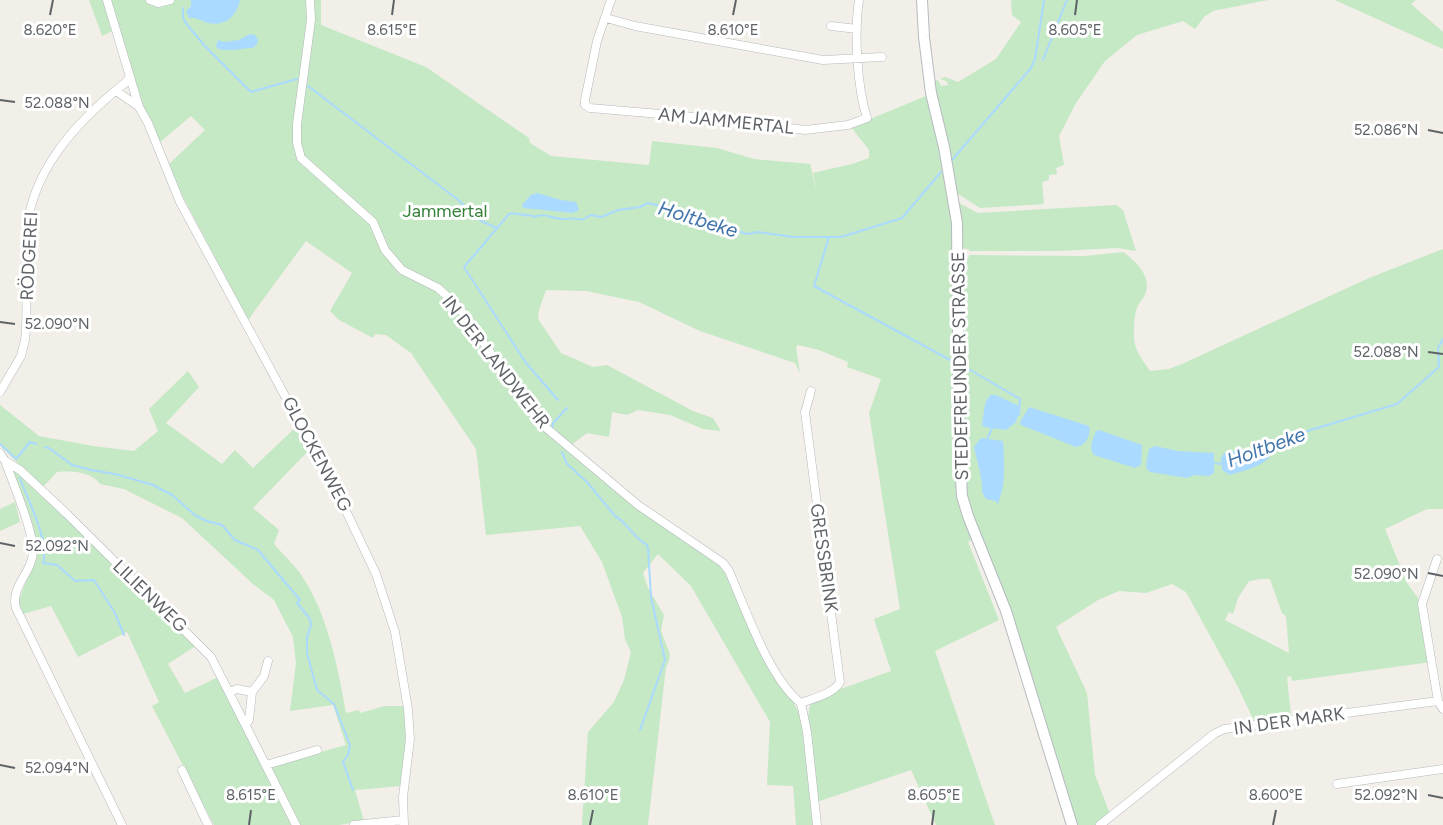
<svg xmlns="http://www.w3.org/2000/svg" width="1443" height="825" font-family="Figtree,sans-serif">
<rect width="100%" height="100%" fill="#f1efe8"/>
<path fill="#c5e8c5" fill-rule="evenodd" d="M89,0H104L112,31L102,36Z
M109,0H321V25L426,67L529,138L530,143L551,156L649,165L652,141L717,148L754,159L810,164L818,196L813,173L852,164L869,158V150L851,127L926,96L944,169L961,257L968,258L970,255L1085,256L1123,252C1135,260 1151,276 1146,291C1145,298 1139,302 1137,308C1134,316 1134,329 1134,337C1134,349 1143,361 1150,371L1169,369L1182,364L1369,278L1443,249V509H1427L1385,529L1407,583L1418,598L1431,662L1292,681L1291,676L1287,677L1291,716L1254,721L1237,685L1186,592L1172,584L1146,593L1119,591L1098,600L1056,627L1087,693L1095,775L1110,814L1097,825H1075L979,535L968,542L999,620L935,651L995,825H936L911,770L817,802L808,717L810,705L838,690L891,671L874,619L900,609L869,413L881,379L847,367L848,362L819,350L798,345L796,347L800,373L795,363L700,331L639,302L586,291L546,290L539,310L538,319L561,353L593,367L607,365L693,411L713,418L721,431L703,429L670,415L638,410L627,415L612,412L609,437L587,433L571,445L570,451L722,567L757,639L801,716L814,825H796L793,786L767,785L770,722L691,586L658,554L643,573L648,588L664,615L661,631L670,654L669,661L666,667L648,825H582L588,732L614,702L624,680L631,652L625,639L622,617L602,562L580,526L486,535L476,449L411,353L386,335L375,334L373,338L339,320L330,311L352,273L306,241L248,320L179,189L169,164L205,130L191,116L160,142L143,106ZM1260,579H1270L1282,613L1286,616L1289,653L1225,620L1229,612L1233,614L1238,598L1249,581Z
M1011,0H1268L1213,11L1204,17L1195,29L1183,21L1137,35L1105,61L1076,103L1059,136L1064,165L1056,168L1057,174L1049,175V180L1042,182L1044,204L980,208L957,193L933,81L938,80L941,86L949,85L946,81L940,79L945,77L958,82L996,59L1021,22L1012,15Z
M1335,0H1416L1411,4L1443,32V49Z
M959,203L978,213L1116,205L1123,210L1136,251L1118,248L1057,251H970L968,249L961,248Z
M188,371L199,387L166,423L222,464L235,450L253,468L299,424L311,448L253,508L279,530L274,544C283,555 295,565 302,576C328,615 338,668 346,713L359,710L360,713L385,706H404C408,733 404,759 401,786L355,790L364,821L339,825H300L270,766L346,745L333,705L290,711L296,663L293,637L274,600L253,584L182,518L124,489L100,484C91,471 71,471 57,472L42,488L0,445V405L39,436L93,446L134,451L158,431L149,409Z
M10,465L197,645L168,664L185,693L218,677L294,825H214L152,706L159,702L127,632L78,657L51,606L23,614L19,603L20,597L35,560L37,546Z
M15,502L20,522L0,531V509Z"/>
<path fill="#aadaff" d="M191,0H240C237,16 225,27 208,23C201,21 197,17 189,18L186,11L191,6Z
M250,34L255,35L258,40L257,44L253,48C239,48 234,52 218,49L216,46L218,40L224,42L239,40Z
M537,193L561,200L576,202L579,210L573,213L523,208L522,205L531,195Z
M991,395H996L1019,406L1020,409L1016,422L1006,430L984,427L982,425C984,415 983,401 991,395Z
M1029,407L1089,426C1091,435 1086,446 1076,447L1021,425L1020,422Z
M1099,430L1142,445L1141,465L1135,468L1094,455C1088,447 1093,439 1096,431Z
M981,438L1003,441C1004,456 1005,471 1003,486C1002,492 999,499 998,505L996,501L986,499L982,492C983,479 977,461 974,447Z
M1271,444L1274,450C1267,466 1245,470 1230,475L1222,470L1221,458L1224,453Z
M1155,446L1178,451L1214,453V473L1209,476L1195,475L1187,478L1150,472L1147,469L1146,465L1149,449Z"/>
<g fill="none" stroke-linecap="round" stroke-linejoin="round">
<path stroke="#aadaff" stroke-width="2" d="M183,8V17L185,22L204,45L251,92L297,79
M1043,60L1067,0
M308,86L457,199L481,221L497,228
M952,160L1031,68L1035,59L1044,0
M829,237L814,286L952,361
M965,367L1020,399L1019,415
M558,400L526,363L464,267L509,214C517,212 525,217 531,215L534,217C545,212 552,219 563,219C571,219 574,217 582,220L591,215L601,217L618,210L640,207L648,203L673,209L747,234L758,232L792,237H841L902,218L941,172
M552,430L553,423L567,408
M987,440L992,428
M0,444L16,459L30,442L36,444
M45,447L49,448L72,465L91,470L115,474L153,485L172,495L196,516L207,521L222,525L235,540L258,550L300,600L297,603L310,619L311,625L307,637V653L317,690L334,704L350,745L348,755L343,762L353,790
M1271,447L1294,435L1397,404L1439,367L1438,348L1443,339
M562,452L567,464L587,482L615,516C628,523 633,538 647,545L648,548L651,597L665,660L640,730
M1212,463L1223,464
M20,479C28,499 50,543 43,563L57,565L75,581L94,580L115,613L124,635"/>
<defs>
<path id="street" d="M107,0L139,107L148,123L180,202L337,492L376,574L395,632L408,709L410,739L403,797L404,825
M150,0L158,3L170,0
M310,0L311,20L297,124V143L301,158L373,222L385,250L402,270L438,288L458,306L538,421L638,505L723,563L729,571C745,608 770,680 801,703L807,732L817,825
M611,0L597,41L585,100V105L590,108L718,119L805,130L848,125L867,118C857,87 854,33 859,0
M606,18L635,26L823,60L882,57
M831,26L857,29
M116,91L138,106
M0,392L21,356L25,340C29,307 24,273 26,240C28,173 76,122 125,83L129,78
M0,453L5,461C13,483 33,530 33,551C33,572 10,586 16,608L122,825
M5,461L20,470L67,514L211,657L296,825
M1437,559L1422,604L1438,701L1443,709
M230,692L237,689L252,692
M801,703C814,698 833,694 840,682L805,412L811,391
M246,724L249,720L252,692L264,676L268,661
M266,765L317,750
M182,770L208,825
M1337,784L1443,769
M354,825L403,820
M1100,825L1214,734L1224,729L1438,701"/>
<path id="secondary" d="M922,0L924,37L931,93L944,147L957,223L959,442L962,496L968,516L1006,611L1072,825"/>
</defs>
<use href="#street" stroke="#b5b8bc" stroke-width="9"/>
<use href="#secondary" stroke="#b6babf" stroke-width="12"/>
<use href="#street" stroke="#fff" stroke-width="8"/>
<use href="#secondary" stroke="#fff" stroke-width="10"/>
</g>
<path fill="none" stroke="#5f6368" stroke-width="2" d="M50,15L53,0M392,15L394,0M733,15L736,0M1075,15L1077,0M0,100L15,102M1428,130L1443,133M0,322L15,324M1428,352L1443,354M0,543L15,546M1428,573L1443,576M0,765L15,768M1428,795L1443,798M249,825L251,810M590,825L593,810M932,825L934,810M1273,825L1276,810"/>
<g text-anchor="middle" stroke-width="6" stroke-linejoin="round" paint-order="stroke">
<g font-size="18" fill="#5f6368" stroke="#fff">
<text transform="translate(726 121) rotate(6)" y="6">AM JAMMERTAL</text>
<text transform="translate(29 256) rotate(-87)" y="6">RÖDGEREI</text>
<text transform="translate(496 362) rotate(52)" y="6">IN DER LANDWEHR</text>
<text transform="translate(960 366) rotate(-91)" y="6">STEDEFREUNDER STRASSE</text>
<text transform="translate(317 454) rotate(62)" y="6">GLOCKENWEG</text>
<text transform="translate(824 558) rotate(82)" y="6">GRESSBRINK</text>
<text transform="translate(150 596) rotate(44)" y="6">LILIENWEG</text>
<text transform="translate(1289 721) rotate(-8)" y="6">IN DER MARK</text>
</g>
<g font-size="18" fill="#348238" stroke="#fff">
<text x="445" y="217">Jammertal</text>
</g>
<g font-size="20" font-style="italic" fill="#4174aa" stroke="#fff">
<text transform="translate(698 219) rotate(17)" y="7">Holtbeke</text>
<text transform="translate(1266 447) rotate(-20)" y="7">Holtbeke</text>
</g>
</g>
<g font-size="15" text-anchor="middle" fill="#5f6368" stroke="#fff" stroke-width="6" stroke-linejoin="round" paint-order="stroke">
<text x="50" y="35">8.620°E</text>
<text x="392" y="35">8.615°E</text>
<text x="733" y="35">8.610°E</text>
<text x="1075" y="35">8.605°E</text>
<text x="57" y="108">52.088°N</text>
<text x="1386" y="135">52.086°N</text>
<text x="57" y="329">52.090°N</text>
<text x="1386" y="357">52.088°N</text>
<text x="57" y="551">52.092°N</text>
<text x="1386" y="579">52.090°N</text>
<text x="57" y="773">52.094°N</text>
<text x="1386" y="800">52.092°N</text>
<text x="251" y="800">8.615°E</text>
<text x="593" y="800">8.610°E</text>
<text x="934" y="800">8.605°E</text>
<text x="1276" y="800">8.600°E</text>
</g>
</svg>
